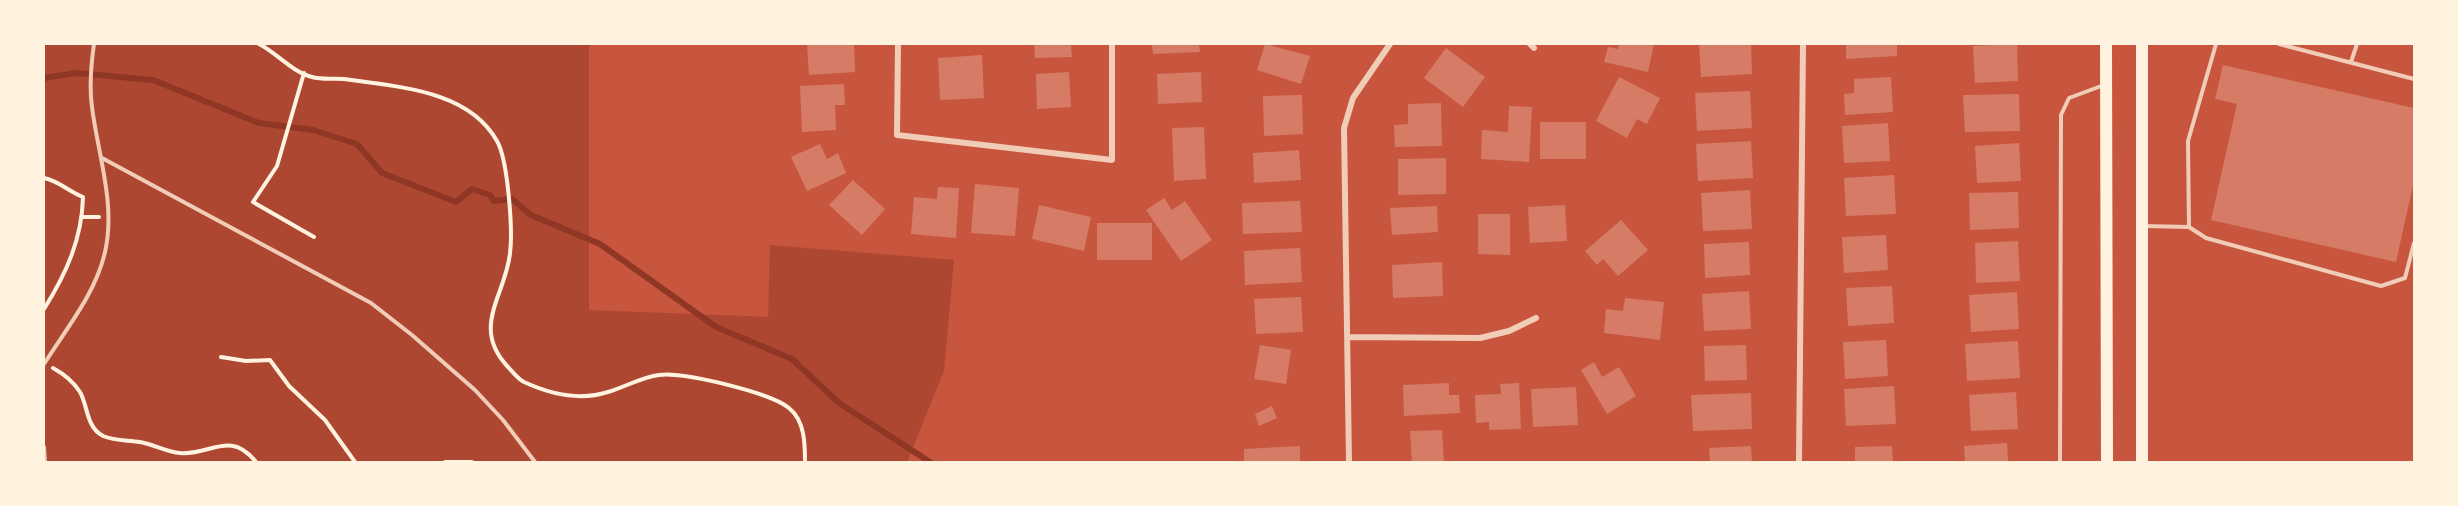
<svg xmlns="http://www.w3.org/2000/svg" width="2458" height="506" font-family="Raleway,sans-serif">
<rect width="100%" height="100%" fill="#c8553d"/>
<path fill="#ae4732" d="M44,44H589V310L768,317L770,245L954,260L944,371L907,462H44Z"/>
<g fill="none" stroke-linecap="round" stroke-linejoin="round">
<path stroke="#8f3625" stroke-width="6" d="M44,78L77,73L153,80L259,123L313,130L357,144L382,173L456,202L472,189L490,195L494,201L512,199L531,215L600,244L716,327L792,359L839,403L930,462"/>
</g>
<path fill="#d67c66" d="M807,44H854L855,72L809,75Z
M1034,44H1071L1072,57L1035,58Z
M1152,44H1199L1200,52L1153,54Z
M1265,44L1310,56L1301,84L1257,70Z
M1619,44H1654L1648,72L1604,62L1608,47L1618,49Z
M1699,44H1751L1752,74L1701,77Z
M1846,44H1897V56L1846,59Z
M2017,44L2018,81L1975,83L1973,46Z
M1446,48L1485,77L1463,107L1424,78Z
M982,55L984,98L940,100L938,58Z
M2223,65L2414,108V181L2396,262L2211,220L2237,104L2215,99Z
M1069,72L1071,107L1037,109L1036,74Z
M1201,72L1202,102L1158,104L1157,74Z
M1619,77L1660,98L1647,124L1637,119L1627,138L1596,121Z
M1891,77L1893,112L1845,115L1844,94L1854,93V79Z
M844,84L845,105H835L836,130L802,132L800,86Z
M1750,91L1752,128L1697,131L1695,93Z
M2019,94L2020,131L1965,132L1963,95Z
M1302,95L1303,134L1264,136L1263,96Z
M1441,103L1442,146L1395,147L1394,125L1408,124V104Z
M1509,106L1532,107L1529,162L1481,159L1482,130L1508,132Z
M1540,122H1586V159H1540Z
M1888,123L1890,161L1844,163L1842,126Z
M1204,127L1206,179L1174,181L1172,128Z
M1751,141L1753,178L1698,181L1696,144Z
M2019,143L2021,181L1977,183L1975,146Z
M820,144L827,159L838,153L846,173L807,191L791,157Z
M1299,150L1301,180L1254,183L1253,153Z
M1446,158V194L1398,195V159Z
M1894,175L1896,214L1846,216L1844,178Z
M853,180L885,209L862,235L829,205Z
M975,184L1019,188L1015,236L971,233Z
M938,187L959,188L956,238L911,234L914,197L937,199Z
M1750,190L1752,229L1703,231L1701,193Z
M2018,192L2019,228L1970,230L1969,193Z
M1164,198L1172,210L1185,201L1212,240L1181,261L1146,210Z
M1300,201L1302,232L1243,234L1242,203Z
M1039,205L1091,217L1084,251L1032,239Z
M1565,205L1567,241L1530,243L1528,207Z
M1437,206L1438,232L1392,235L1390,208Z
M1478,214H1510V255L1478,254Z
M1621,220L1648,250L1618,276L1603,259L1597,265L1585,251Z
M1097,223H1152V260H1097Z
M1886,235L1888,270L1844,273L1842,237Z
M2018,241L2020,281L1976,283L1975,243Z
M1749,242L1750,275L1705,278L1704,244Z
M1300,248L1302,282L1245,285L1244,251Z
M1442,262L1443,296L1393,298L1392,265Z
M1892,286L1894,323L1848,326L1846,288Z
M1749,291L1751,329L1704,331L1702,294Z
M2017,292L2019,329L1971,332L1969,295Z
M1301,297L1303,332L1256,334L1254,299Z
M1625,298L1664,302L1660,340L1604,333L1606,309L1623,311Z
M1886,340L1888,376L1845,379L1843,342Z
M2018,341L2020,378L1967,381L1965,344Z
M1260,345L1291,350L1286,384L1254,379Z
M1746,345L1747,380L1705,381L1704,346Z
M1594,362L1602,377L1619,367L1636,396L1607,414L1581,370Z
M1449,383V395H1459L1460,413L1404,416L1403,385Z
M1519,383L1521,429L1489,430V422L1476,423L1475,395L1501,394L1500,384Z
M1894,386L1896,424L1846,426L1844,389Z
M1576,387L1578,425L1533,427L1531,389Z
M2016,392L2018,429L1971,431L1969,395Z
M1751,393L1752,429L1693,431L1691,395Z
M1272,406L1277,418L1259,426L1255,414Z
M1442,430L1444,462H1412L1410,431Z
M2007,443L2008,462H1965L1964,446Z
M1300,446V462H1244V449Z
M1751,446L1752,462H1710L1709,448Z
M1892,446L1893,462H1855V447Z"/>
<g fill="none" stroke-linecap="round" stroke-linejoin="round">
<path stroke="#fff3e0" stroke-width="4" d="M259,44C277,53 292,72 312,77C322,80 334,78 344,79C396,87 468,89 497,141C508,160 513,231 510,253C506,295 470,327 508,367C513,372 518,379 524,382C550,394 580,401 608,392C625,387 642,377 659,375C682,371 771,393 789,408C805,421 805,444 805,462
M304,73L277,166L253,202L314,237
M44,178C59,181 68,191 83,197C82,239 66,274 44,309
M82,217H99
M221,357L246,361L270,360L289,386L325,420L355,462
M53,368C64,374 73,381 80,392C88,406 86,427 103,436C115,441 127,440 140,442C153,444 166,452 180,453C210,456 230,429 256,462
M445,462H472"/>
<path stroke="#f1ccb7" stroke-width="4" d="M2279,44L2414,79
M2351,62L2357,44
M102,158L371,303L412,335L475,390L503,420L535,462
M2143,226L2189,227L2206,238L2381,286L2405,278L2414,243
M2189,227L2188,141L2216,44
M44,364C66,329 96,293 105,252C116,204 98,155 92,107C89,86 91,65 94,44
M44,447L45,462
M2060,462L2061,115L2069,98L2104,85"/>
<path stroke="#f1ccb7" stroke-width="6" d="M898,44L897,135L1112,160V44
M1530,44L1534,48
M1348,337L1480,338L1509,331L1536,318
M1349,462L1344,128L1353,98L1390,44
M1799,462L1803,44"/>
<path stroke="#fff3e0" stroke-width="12" d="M2106,44L2107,462
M2142,462V44"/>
</g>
<rect width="2458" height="506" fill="none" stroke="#fff3e0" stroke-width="90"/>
</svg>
